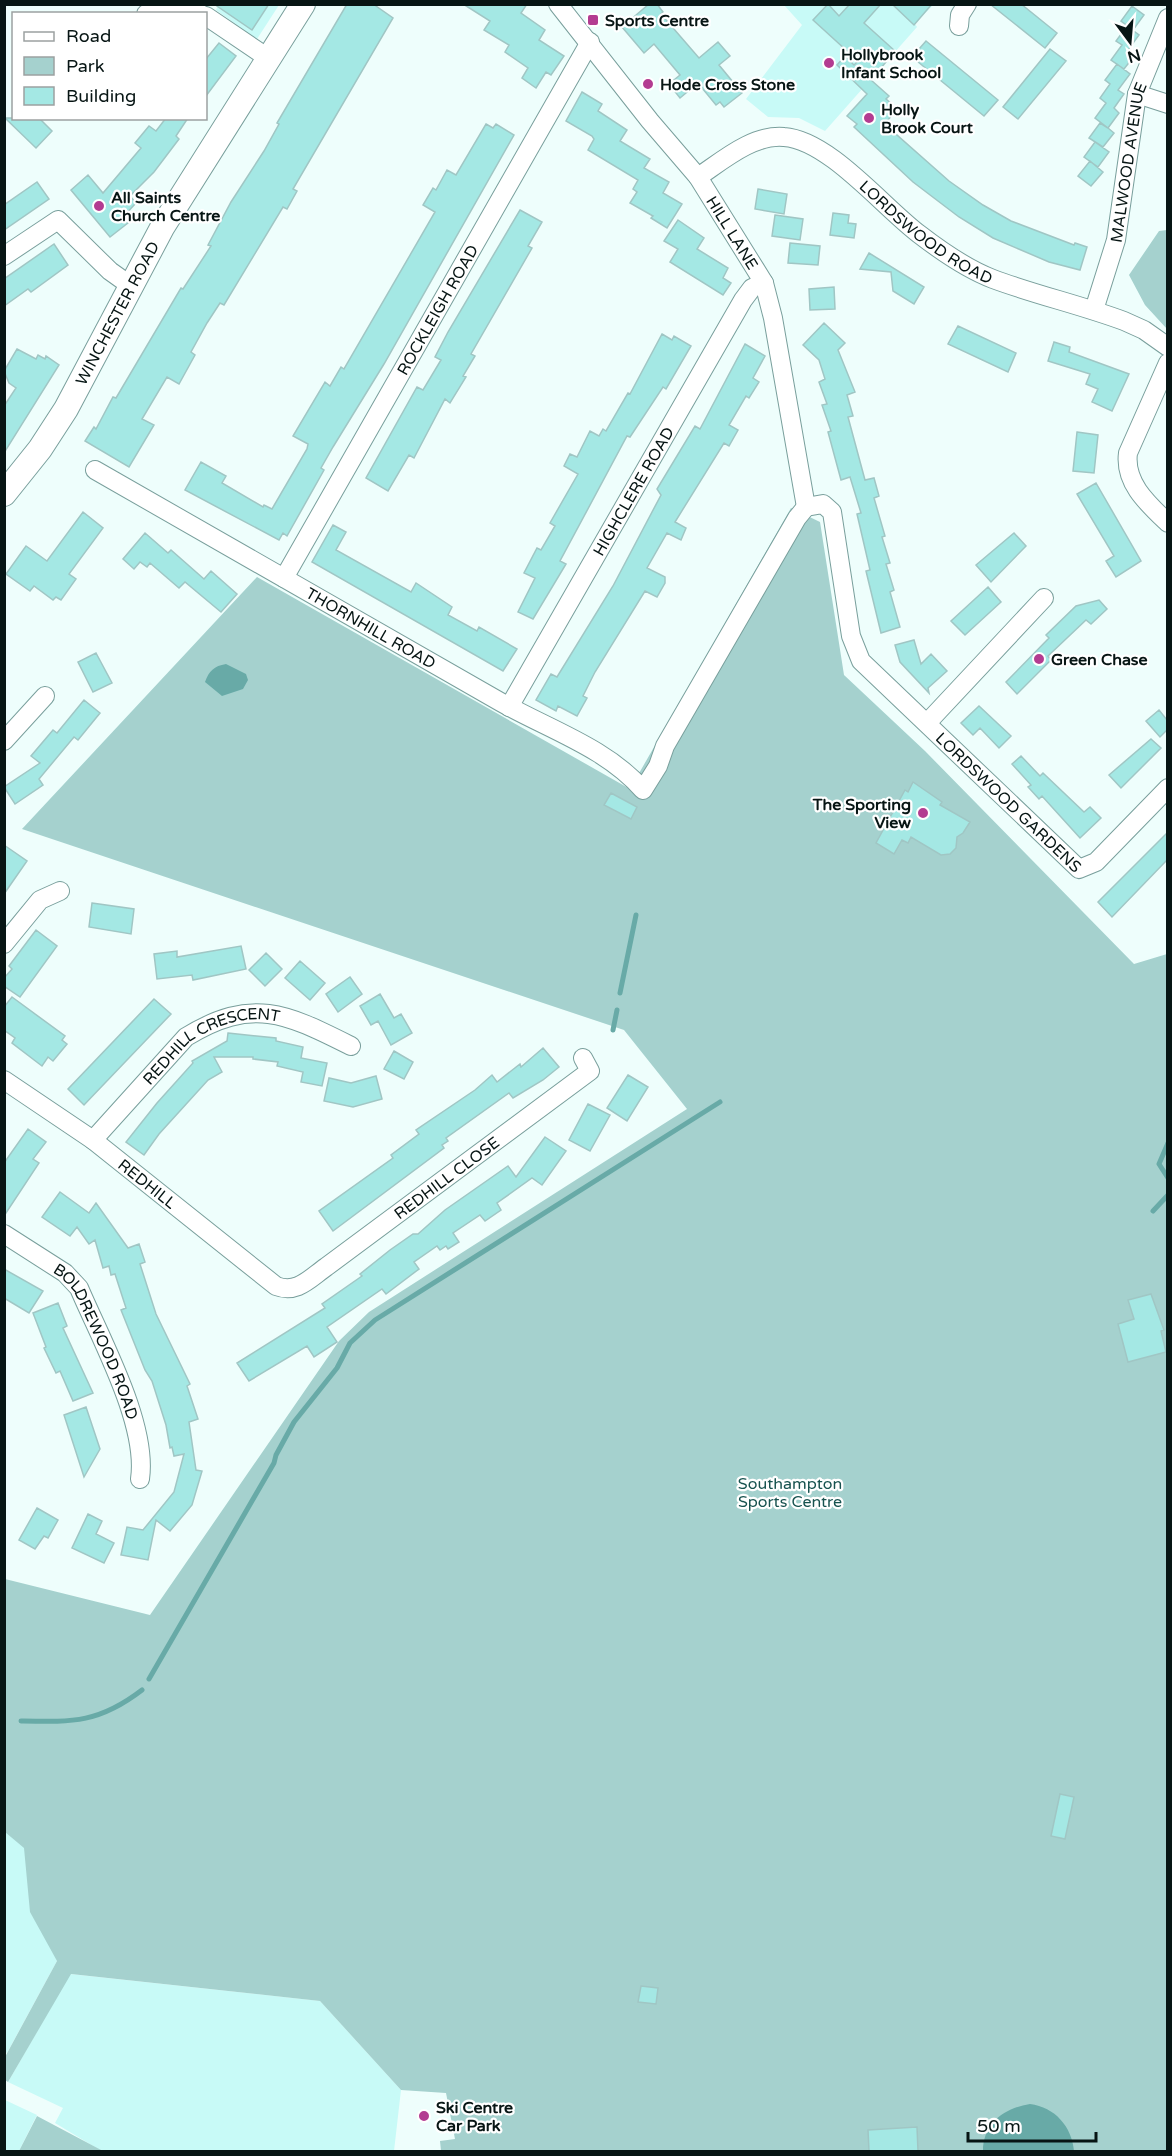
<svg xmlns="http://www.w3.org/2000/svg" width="1172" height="2156" font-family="'Varela Round',sans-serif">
<rect width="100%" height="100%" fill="#eefefc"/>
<path fill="#c8faf7" d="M218,5H279L257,39L216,10Z
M784,5H933L915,24L917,27L825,131L799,118L768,117L746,99L802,25Z
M4,1761L57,1961L7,2053L4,2051Z
M70,1974L320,2001L401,2090L394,2151L103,2152L55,2123L63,2108L8,2082Z
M5,2100L37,2115L19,2151L5,2152Z"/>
<path fill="#a5d1ce" d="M1167,230H1168L1167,329L1145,305L1129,275L1159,231Z
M791,508L820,522L844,675L925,751L1134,964L1167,954V2151H441L440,2141L455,2139L446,2093L401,2090L320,2001L71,1974L8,2082L5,2080V2057L57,1961L30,1912L24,1848L5,1832V1579L150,1615L339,1341L369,1312L687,1109L624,1030L22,829L257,577L630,789Z
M37,2116L103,2151H19Z"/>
<path fill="#68aaa7" d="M226,664L246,674L248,680L243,689L222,696L205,682C209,671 214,666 226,664Z
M1030,2104C1055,2107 1072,2127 1074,2151H983C983,2123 1005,2108 1030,2104Z"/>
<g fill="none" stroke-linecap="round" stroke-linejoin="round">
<path stroke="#68aaa7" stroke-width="5" d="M620,993L636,915
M613,1030L617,1010
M1168,1143L1159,1164L1168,1178
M1153,1211L1168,1195
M149,1679L274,1463L276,1455L294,1422L337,1368L350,1343L375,1320L720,1102
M21,1721C73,1722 99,1723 142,1690"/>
</g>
<path fill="#a4e8e4" stroke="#a0c6c4" stroke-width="1.5" d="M214,4H269L252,30Z
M347,4H373L393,18L293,189L297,191L287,209L283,207L224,305L220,303L207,323L191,352L195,355L179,384L167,377L142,419L154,425L129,467L85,441L94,427L96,429L113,397L116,398L181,288L183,289L211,246L208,245L231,202L264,151L279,124L277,123Z
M463,4H527L521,13L545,30L539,40L564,56L551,75L546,72L536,88L522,78L528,68L505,52L509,45L484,30L490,21Z
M649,4H657L663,12L661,14L699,58L718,42L730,56L719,65L742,93L724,107L720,102L716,105L698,83L680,98L669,84L680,75L654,44L644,53L622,27Z
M828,4L839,16L850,4H881L864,23L895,51L871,80L889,96L886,99L892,104L887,109L893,114L887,121L890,124L888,127L949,181L983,205L1011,221L1074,245L1075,243L1087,247L1080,270L1049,262L993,238L959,217L913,182L854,127L857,124L847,116L867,94L837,65L845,56L854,65L858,61L813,20Z
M892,4H932L914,25Z
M990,4H1021L1057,33L1045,48Z
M1132,6L1144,15L1133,30L1121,21Z
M1127,26L1139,35L1128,50L1135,55L1124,69L1111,60L1122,45L1116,41Z
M926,41L998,100L984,116L912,57Z
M219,43L236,56L206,96V59Z
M1050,49L1066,61L1018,119L1003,107Z
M1117,64L1130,74L1118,90L1124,94L1114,108L1119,113L1108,128L1114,133L1103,147L1089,138L1100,123L1108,128L1095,118L1106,103L1100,98L1110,84L1105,80Z
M582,92L602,104L598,111L627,130L620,141L650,159L644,168L669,182L663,193L682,204L667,228L651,218L653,216L630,203L637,192L633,189L638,180L588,150L594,139L592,136L566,121Z
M5,118H39L52,131L36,148Z
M166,118H188L176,136L179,139L154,172L130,196L136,203L123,217L128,223L110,237L71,190L88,175L103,193L141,148L135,143L149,126L156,131Z
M486,124L493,128L496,124L514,135L384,364L333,447L321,468L324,470L287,536L283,533L279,540L185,490L201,462L226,476L222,483L263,507L264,505L272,509L307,449L308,444L293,436L325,382L330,386L341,367L344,369L435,212L423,205L433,188L436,190L447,170L456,175Z
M1095,142L1109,152L1098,167L1084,157Z
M1090,161L1103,172L1091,186L1078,176Z
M37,182L49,199L4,230V205Z
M758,189L787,194L784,214L755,209Z
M520,210L542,222L528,246L532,248L471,354L475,356L463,376L466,377L450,403L445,399L414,458L409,455L388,491L366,478L417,387L423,390L441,360L435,357L448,332Z
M833,213L849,215L848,223L856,224L854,238L830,235Z
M775,215L803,219L800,240L772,236Z
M678,220L704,238L697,249L728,268L723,278L731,283L723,295L670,262L678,249L664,241Z
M790,243L820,246L818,265L788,263Z
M54,244L68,265L31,292L28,289L4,306V279Z
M869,253L924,287L914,304L893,291L891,272L860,269Z
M834,287L835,309L810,310L809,289Z
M824,323L845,343L838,350L855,392L847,395L853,416L848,417L865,480L874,478L879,496L874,498L885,536L882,537L890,563L886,564L894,590L890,592L900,627L881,633L866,571L870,570L857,514L861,513L850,477L841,480L828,432L831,431L822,405L827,404L819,382L825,379L819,360L803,345Z
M958,326L1016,353L1008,372L948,344Z
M662,334L672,340L674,336L691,346L666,389L663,387L630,437L627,436L560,561L566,564L533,619L518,612L535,578L524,573L537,548L541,550L555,526L550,523L578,474L564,466L570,454L577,457L590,431L599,436L603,429L606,431L628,393L630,394Z
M1054,342L1070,347L1069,352L1129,374L1112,411L1092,402L1098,389L1086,384L1090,374L1048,361Z
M745,344L765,356L753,378L759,382L749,398L746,396L729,425L738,430L729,446L724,443L675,522L686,528L681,540L667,533L647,568L665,577V583L657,597L645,591L595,672L583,696L587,698L577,716L558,706L556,711L536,700L551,674L557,677L613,586L661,495L657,489L695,426L700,429Z
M17,349L36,359L38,355L45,359L46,356L59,365L4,453V406L16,388L9,383L4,371Z
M1077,432L1098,435L1094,473L1073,471Z
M1096,483L1141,561L1116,577L1106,561L1114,556L1077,494Z
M83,512L103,528L69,574L76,579L61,600L56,597L53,600L34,586L30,591L6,574L26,546L47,561Z
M333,525L346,532L336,550L411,592L416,583L452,607L448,615L477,631L479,627L517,649L503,671L312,562Z
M145,533L168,553L171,550L204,579L211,571L237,594L221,612L185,582L179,588L150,563L147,567L140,562L134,569L123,559Z
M1014,533L1026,546L991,582L976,565Z
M988,587L1001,602L965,635L951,621Z
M1099,600L1107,609L1091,624L1086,620L1048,656L1051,660L1017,694L1006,682L1049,638L1046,635L1076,606Z
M914,640L921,664L931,654L947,671L928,688L929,693L900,662L895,645Z
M96,653L112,683L93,692L78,662Z
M84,700L100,713L78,740L74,737L39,779L43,785L15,804L4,787L40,763L31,756L53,730L57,733Z
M979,706L1011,736L999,748L980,728L973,735L961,723Z
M1159,710L1167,720V730L1160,737L1146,721Z
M1151,739L1161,748L1121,788L1109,775Z
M1021,756L1040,776L1043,773L1084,812L1090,807L1101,818L1080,838L1042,796L1039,799L1028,787L1031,785L1012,764Z
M913,782L942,802L940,805L970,822L963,833L957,837L956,848L950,854L941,855L911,837L908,843L902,840L894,854L876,843L905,790L908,792Z
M611,793L637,807L631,819L604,805Z
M1167,833V860L1112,917L1098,902Z
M4,845L27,861L4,894Z
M92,903L134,909L131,934L89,927Z
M36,930L57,946L20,997L4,986V978L12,969L9,966Z
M241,946L246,969L193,980L192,975L157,979L154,954L177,951V957Z
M266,953L282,969L265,986L249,970Z
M300,961L325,983L310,1000L285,978Z
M350,977L362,994L338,1012L326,994Z
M380,994L394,1018L401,1014L412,1033L391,1045L378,1021L371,1025L360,1006Z
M12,997L65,1036L62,1040L67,1044L53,1061L48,1057L42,1066L12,1043L15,1038L4,1030V1007Z
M154,999L171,1014L84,1105L68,1089Z
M228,1033L276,1038V1041L303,1047L301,1058L327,1063L322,1086L301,1082L303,1072L277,1066L278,1062L253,1059V1057H214L222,1072L208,1080L159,1134L144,1155L126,1142L157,1103L193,1063L192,1061L227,1041Z
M543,1048L559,1067L543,1080L513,1098L509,1093L446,1138L448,1141L442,1145L444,1148L333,1231L319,1211L393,1158L391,1155L419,1134L416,1130L475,1090L492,1075L497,1082L520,1064L521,1067Z
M394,1051L413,1062L404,1079L384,1069Z
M628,1075L648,1087L627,1121L607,1108Z
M376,1076L382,1099L353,1107L324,1101L329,1078L351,1083Z
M588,1104L610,1115L590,1151L569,1140Z
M28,1129L46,1142L33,1159L39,1163L4,1216V1163Z
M545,1137L566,1151L542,1185L532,1178L497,1203L501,1210L485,1221L480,1215L453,1233L459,1242L448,1249L446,1246L440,1250L437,1246L414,1262L419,1269L386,1294L382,1289L327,1327L337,1342L314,1357L307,1346L249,1381L237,1363L325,1308L322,1304L362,1276L360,1274L390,1250L413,1234H418L445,1210L508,1166L516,1177Z
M60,1192L89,1213L96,1203L128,1248L139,1244L145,1262L140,1264L156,1314L190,1384L187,1386L198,1419L189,1422L196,1470L202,1471L192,1505L170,1531L156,1520L148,1560L121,1555L127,1527L143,1530L174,1492L184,1454L174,1456L172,1447L170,1448L166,1425L152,1381L145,1370L121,1310L126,1308L115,1274L111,1275L109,1266L103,1268L95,1240L89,1244L77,1227L70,1236L42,1217Z
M4,1269L43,1291L29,1313L4,1298Z
M1151,1294L1164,1330L1161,1331L1166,1352L1128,1362L1118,1324L1134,1319L1128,1300Z
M58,1303L67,1326L63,1328L93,1393L73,1401L60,1371L56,1373L44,1348L46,1347L33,1313Z
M86,1407L100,1449L84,1477L64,1415Z
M37,1508L58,1520L48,1538L44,1536L35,1549L19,1540Z
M88,1514L102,1521L96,1534L114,1543L104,1563L72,1548Z
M1060,1794L1074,1797L1065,1839L1051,1836Z
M641,1986L658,1988L656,2004L638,2002Z
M917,2127L918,2151H869L868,2130Z"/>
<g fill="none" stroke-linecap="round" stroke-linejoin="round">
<defs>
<g id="minor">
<path id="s1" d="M558,4L650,121L698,177L764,283L773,318L806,507"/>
<path d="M146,14C163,1 184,7 201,14"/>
<path d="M206,16L268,58"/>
<path d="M959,26L960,15L967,4"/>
<path d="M1137,94L1168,104"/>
<path id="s2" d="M698,177C722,161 753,134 784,137C829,140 883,207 919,234C941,251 967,269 993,279C1036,295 1081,305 1124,321L1144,330L1168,347"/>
<path d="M4,256L58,220L110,271L131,286"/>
<path id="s3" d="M1094,310L1116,240L1137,94L1168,18"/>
<path d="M1168,363L1128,453C1124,483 1148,504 1168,523"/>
<path id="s4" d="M95,470C229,546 363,623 497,700C545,728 606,747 643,790L658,766L665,746L797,518L806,507"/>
<path id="s5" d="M806,507L823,504L832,512L851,636L861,661L1079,869L1096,862L1168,788"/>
<path id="s6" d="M284,578L590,42"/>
<path id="s7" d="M509,707L743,300L752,288L764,283"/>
<path d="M927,723L1044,598"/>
<path d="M4,741L45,696"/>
<path d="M4,944L40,900L60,891"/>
<path id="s8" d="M4,1080L93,1140L276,1286C297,1294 309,1279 326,1267L590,1071L583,1058"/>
<path id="s9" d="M93,1140L186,1037C253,996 287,1014 351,1046"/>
<path id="s10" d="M4,1234L65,1273L79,1288C101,1340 148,1424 140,1479"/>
</g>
<g id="major">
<path id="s11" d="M4,494L40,449L66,409L163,226L303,4"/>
</g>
</defs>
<use href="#minor" stroke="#799f9c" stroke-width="20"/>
<use href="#major" stroke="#799f9c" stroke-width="26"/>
<use href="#minor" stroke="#fff" stroke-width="18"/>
<use href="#major" stroke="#fff" stroke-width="24"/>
</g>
<g fill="#b33c91" stroke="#fff" stroke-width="2">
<rect x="587" y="14" width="12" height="12" rx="3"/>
<circle cx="829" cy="63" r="6"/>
<circle cx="648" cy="84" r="6"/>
<circle cx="869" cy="118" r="6"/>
<circle cx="99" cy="206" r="6"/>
<circle cx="1039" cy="659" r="6"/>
<circle cx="923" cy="813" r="6"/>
<circle cx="424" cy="2116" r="6"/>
</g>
<g text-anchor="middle" stroke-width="4.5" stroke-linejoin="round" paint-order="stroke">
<g font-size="16" font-weight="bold" fill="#071514" stroke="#fff" text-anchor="start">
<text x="605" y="26">Sports Centre</text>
<text x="841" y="60">Hollybrook<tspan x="841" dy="18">Infant School</tspan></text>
<text x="660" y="90">Hode Cross Stone</text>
<text x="881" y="115">Holly<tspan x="881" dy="18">Brook Court</tspan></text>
<text x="111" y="203">All Saints<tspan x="111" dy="18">Church Centre</tspan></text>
<text x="1051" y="665">Green Chase</text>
<text x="911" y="810" text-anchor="end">The Sporting<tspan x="911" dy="18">View</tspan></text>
<text x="436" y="2113">Ski Centre<tspan x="436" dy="18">Car Park</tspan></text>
</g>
<g font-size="16" fill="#071514" stroke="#fff">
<text dy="6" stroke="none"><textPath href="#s3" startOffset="152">MALWOOD AVENUE</textPath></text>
<text dy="6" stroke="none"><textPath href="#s2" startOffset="270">LORDSWOOD ROAD</textPath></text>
<text dy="6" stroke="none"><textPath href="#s1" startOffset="288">HILL LANE</textPath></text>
<text dy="6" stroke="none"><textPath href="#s6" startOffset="309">ROCKLEIGH ROAD</textPath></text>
<text dy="6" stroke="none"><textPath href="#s11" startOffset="214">WINCHESTER ROAD</textPath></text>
<text dy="6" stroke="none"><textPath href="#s7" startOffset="249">HIGHCLERE ROAD</textPath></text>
<text dy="6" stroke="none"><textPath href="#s4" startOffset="318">THORNHILL ROAD</textPath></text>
<text dy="6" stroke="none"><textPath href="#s5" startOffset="386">LORDSWOOD GARDENS</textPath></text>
<text dy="6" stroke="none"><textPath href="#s9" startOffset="158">REDHILL CRESCENT</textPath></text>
<text dy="6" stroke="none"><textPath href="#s8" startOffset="548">REDHILL CLOSE</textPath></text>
<text dy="6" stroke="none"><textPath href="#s8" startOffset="177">REDHILL</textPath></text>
<text dy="6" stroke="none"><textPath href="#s10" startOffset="148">BOLDREWOOD ROAD</textPath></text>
</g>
<g font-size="16" fill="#17524f" stroke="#fff">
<text x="790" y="1489">Southampton<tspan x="790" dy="18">Sports Centre</tspan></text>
</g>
</g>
<rect width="1172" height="2156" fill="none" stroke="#071514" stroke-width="12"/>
<rect x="12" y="12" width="195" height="108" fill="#ffffff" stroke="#9ca1a1" stroke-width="1.5"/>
<rect x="24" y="32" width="30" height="9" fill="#ffffff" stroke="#9ca1a1" stroke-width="1.5"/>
<text x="66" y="42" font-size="18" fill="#071514">Road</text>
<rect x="24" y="57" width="30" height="18" fill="#a5d1ce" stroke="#9ca1a1" stroke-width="1.5"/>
<text x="66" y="72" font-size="18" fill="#071514">Park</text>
<rect x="24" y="87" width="30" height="18" fill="#a4e8e4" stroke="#9ca1a1" stroke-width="1.5"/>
<text x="66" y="102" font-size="18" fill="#071514">Building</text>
<g transform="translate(1130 42) rotate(164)" stroke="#ffffff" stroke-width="4.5" paint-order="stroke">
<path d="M0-4.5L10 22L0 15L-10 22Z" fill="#071514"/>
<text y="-9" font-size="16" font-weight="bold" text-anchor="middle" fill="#071514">N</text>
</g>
<path d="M968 2132v9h128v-9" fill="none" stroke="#071514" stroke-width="3"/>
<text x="977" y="2132" font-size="18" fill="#071514" stroke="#ffffff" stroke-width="4.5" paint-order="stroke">50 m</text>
</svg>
